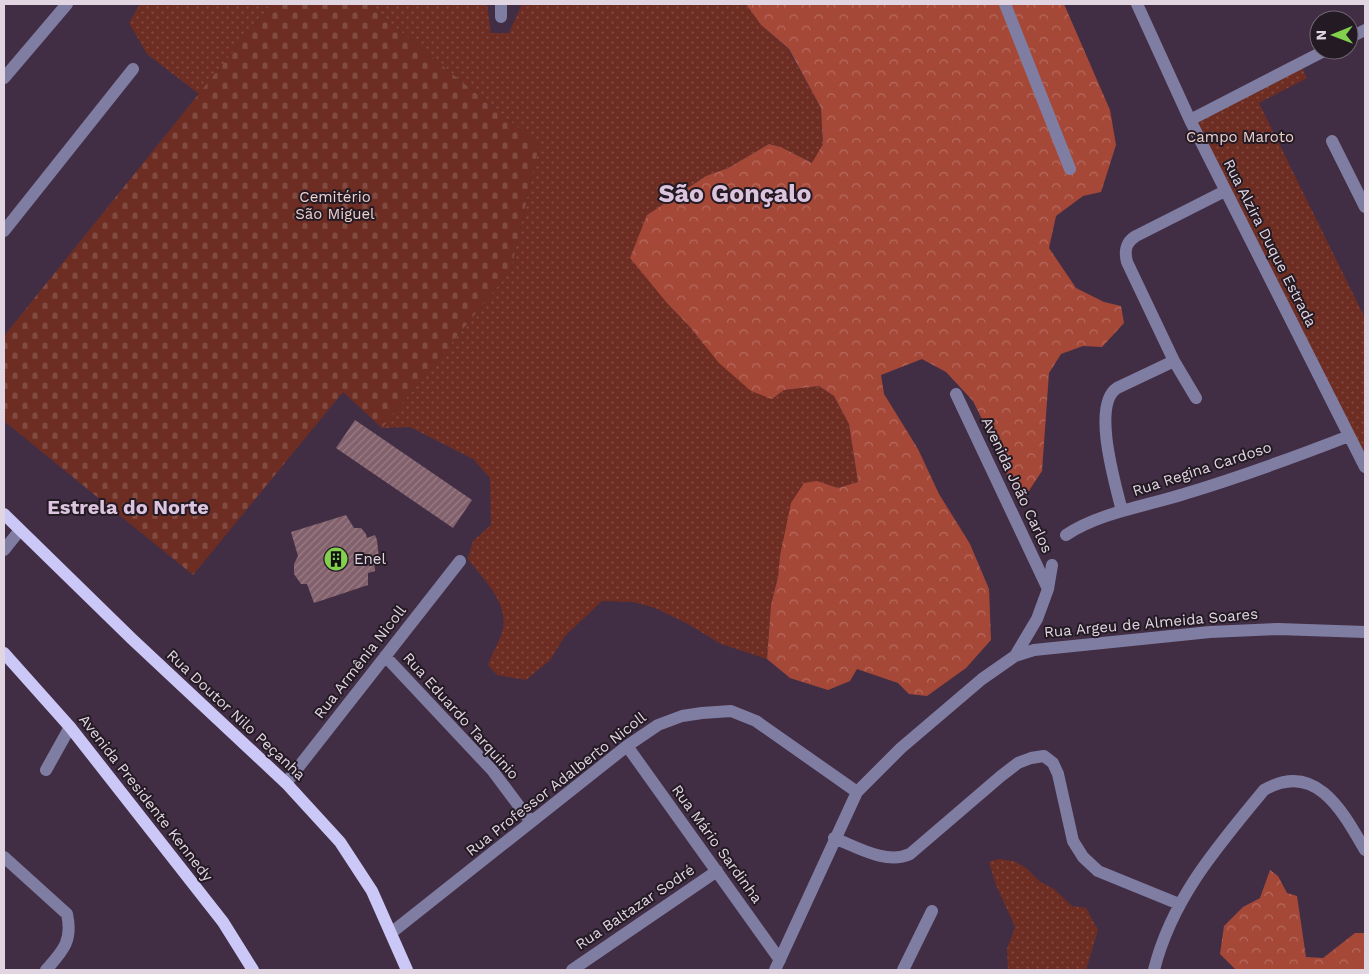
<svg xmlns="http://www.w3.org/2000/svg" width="1369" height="974" font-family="'Work Sans',sans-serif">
<defs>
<pattern id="grass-dots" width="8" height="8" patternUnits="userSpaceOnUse" patternTransform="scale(1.25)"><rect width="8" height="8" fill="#6d2d22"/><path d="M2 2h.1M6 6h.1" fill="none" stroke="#824b42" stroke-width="1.8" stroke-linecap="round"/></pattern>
<pattern id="forest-crowns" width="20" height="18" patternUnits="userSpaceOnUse" patternTransform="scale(1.25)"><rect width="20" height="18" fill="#a64838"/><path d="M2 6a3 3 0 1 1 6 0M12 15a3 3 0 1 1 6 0" fill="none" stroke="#b66a5e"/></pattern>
<pattern id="cemetery-stones" width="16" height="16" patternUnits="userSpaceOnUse" patternTransform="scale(1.25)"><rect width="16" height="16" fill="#6d2d22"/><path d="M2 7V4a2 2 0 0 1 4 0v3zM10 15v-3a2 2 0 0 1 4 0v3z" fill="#824b42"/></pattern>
<pattern id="building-hatch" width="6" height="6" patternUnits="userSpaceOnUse" patternTransform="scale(1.25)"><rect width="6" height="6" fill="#82616c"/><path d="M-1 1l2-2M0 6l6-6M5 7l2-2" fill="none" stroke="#997e88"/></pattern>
</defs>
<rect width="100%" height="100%" fill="#422e44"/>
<path fill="url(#grass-dots)" d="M140,4H271L199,94L147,54L129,23Z
M367,4H487L491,33H509L522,4H746L761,25L788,49L821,108L823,144L813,163L781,147L769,144L728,168L706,176L647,215L667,303L690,327L772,399L784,390L819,386L834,396L849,424L858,482L838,488L817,481L780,556L778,577L771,605L767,659L721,644L688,624L655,608L633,602L602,601L565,636L550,660L526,680L497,675L488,665C492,653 500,641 503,629C508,602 483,579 468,559L473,541L491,525L490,478L473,459L410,427L382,428L511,270L539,145Z
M1301,66L1307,78L1259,103L1365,318V456L1196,121Z
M998,859L1014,861L1026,868L1039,881L1054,889L1072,906L1086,908L1098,930L1086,970H1008L1007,949L1015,927L996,885L989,862Z"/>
<path fill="url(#forest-crowns)" d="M746,4H1064L1110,110L1116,145L1101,192L1083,196L1056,216L1049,248L1076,288L1104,302L1121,306L1124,323L1102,347L1083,346L1061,354L1049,373L1042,471L1022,501L1002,465L991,437L973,401L946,372L922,359L881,375L884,394L918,449L939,494L970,544L989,589L991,640L966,668L927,696L909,694L898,683L857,669L850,681L828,690L790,678L767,659L771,605L778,577L780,556L791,503L804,483L817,481L838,488L858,482L849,424L834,396L819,386L784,390L772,399L751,391L719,363L690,327L667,303L630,258L647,215L706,176L728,168L769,144L781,147L812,163L823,144L821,108L789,49L761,25Z
M1270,870L1278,876L1287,893L1297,896L1306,957L1323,958L1355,933H1365V970H1236L1220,954L1224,926L1243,907L1260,898Z"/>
<path fill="url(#cemetery-stones)" d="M271,4H367L539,145L511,270L382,428L343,392L193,575L4,421V336Z"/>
<path fill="url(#building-hatch)" d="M355,420L472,500L453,528L336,448Z
M346,515L354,528H361L366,534L367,538L375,535L377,540L379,559L374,560L375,571L368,573V585L314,603L307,584H301L294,574V564L298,556L291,532Z"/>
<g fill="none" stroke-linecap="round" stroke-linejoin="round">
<path stroke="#807da3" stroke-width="12" d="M501,4V17
M1005,4L1070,169
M1137,4L1190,120L1365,467
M1349,38L1365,30
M4,78L67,4
M1190,120L1326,50
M1332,141L1365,207
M4,231L133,69
M956,394L1048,589
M1196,398L1174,361L1127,262C1124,250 1126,242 1136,236L1225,191
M1122,511C1116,486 1091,405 1117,388L1174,361
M1066,535C1099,513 1146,506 1184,494C1240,477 1295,457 1349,436
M4,550L20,530
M385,656L492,770L531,822
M1015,656L1037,619L1048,589L1052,565
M627,746L780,960
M46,770L70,727
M286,783L460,561
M834,838C857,847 886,865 910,854L1001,776L1018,763L1031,758L1044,756L1053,763L1058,774L1073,841L1083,857L1098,871L1179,904
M4,857L67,914C73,941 63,951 46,970
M391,933L627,746L658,725L682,716L702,713L731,711L756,721L857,792
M572,970L717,871
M775,970L857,792L901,748L982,679L1015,656L1034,650L1210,632L1278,629L1365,632
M903,970L932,911
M1154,970C1172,898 1218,846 1264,790C1316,760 1343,812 1365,850"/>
<path stroke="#cbc7f6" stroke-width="12" d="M4,514L132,639L286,783L340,842L372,891L407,970
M4,653L70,727L223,922L253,970"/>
</g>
<defs>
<symbol id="building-disc" viewBox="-11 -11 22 22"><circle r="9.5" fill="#83d04e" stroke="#231a24"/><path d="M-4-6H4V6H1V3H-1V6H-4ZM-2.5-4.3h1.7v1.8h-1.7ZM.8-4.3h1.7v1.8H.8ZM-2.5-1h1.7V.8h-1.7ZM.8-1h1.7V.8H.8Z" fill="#111"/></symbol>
</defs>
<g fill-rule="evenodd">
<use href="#building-disc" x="322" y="545" width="28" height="28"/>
</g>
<g text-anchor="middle" stroke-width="4" stroke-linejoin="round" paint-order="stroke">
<g font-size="15" fill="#edd1cc" stroke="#231a24">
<text x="1240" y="142">Campo Maroto</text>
<text x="335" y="202">Cemitério<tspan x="335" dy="17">São Miguel</tspan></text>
</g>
<g font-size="15" fill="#e1d5e2" stroke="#231a24">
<text transform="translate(1270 243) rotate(63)" y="5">Rua Alzira Duque Estrada</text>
<text transform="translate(1202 469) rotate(-18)" y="5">Rua Regina Cardoso</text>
<text transform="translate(1017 485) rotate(65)" y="5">Avenida João Carlos</text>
<text transform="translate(1151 623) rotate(-5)" y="5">Rua Argeu de Almeida Soares</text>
<text transform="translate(360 662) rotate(-52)" y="5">Rua Armênia Nicoll</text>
<text transform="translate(236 715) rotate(43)" y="5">Rua Doutor Nilo Peçanha</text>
<text transform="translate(461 716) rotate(48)" y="5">Rua Eduardo Tarquinio</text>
<text transform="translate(556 784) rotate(-38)" y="5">Rua Professor Adalberto Nicoll</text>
<text transform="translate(146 798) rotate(52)" y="5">Avenida Presidente Kennedy</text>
<text transform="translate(717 844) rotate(54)" y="5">Rua Mário Sardinha</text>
<text transform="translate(635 907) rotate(-34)" y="5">Rua Baltazar Sodré</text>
</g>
<g font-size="15" fill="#e1d5e2" stroke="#231a24" text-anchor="start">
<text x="354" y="564">Enel</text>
</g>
<g font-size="20" font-weight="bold" fill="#dcc4df" stroke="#231a24">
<text x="128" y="514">Estrela do Norte</text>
</g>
<g font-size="25" font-weight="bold" fill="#dcc4df" stroke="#231a24">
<text x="735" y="202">São Gonçalo</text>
</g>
</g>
<rect width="1369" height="974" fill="none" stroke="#e1d5e2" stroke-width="10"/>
<g transform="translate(1334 35) rotate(269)"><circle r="24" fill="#231a24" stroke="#6f6570"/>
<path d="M0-4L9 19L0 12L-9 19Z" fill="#83d04e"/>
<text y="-8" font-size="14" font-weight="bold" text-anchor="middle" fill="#e1d5e2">N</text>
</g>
</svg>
